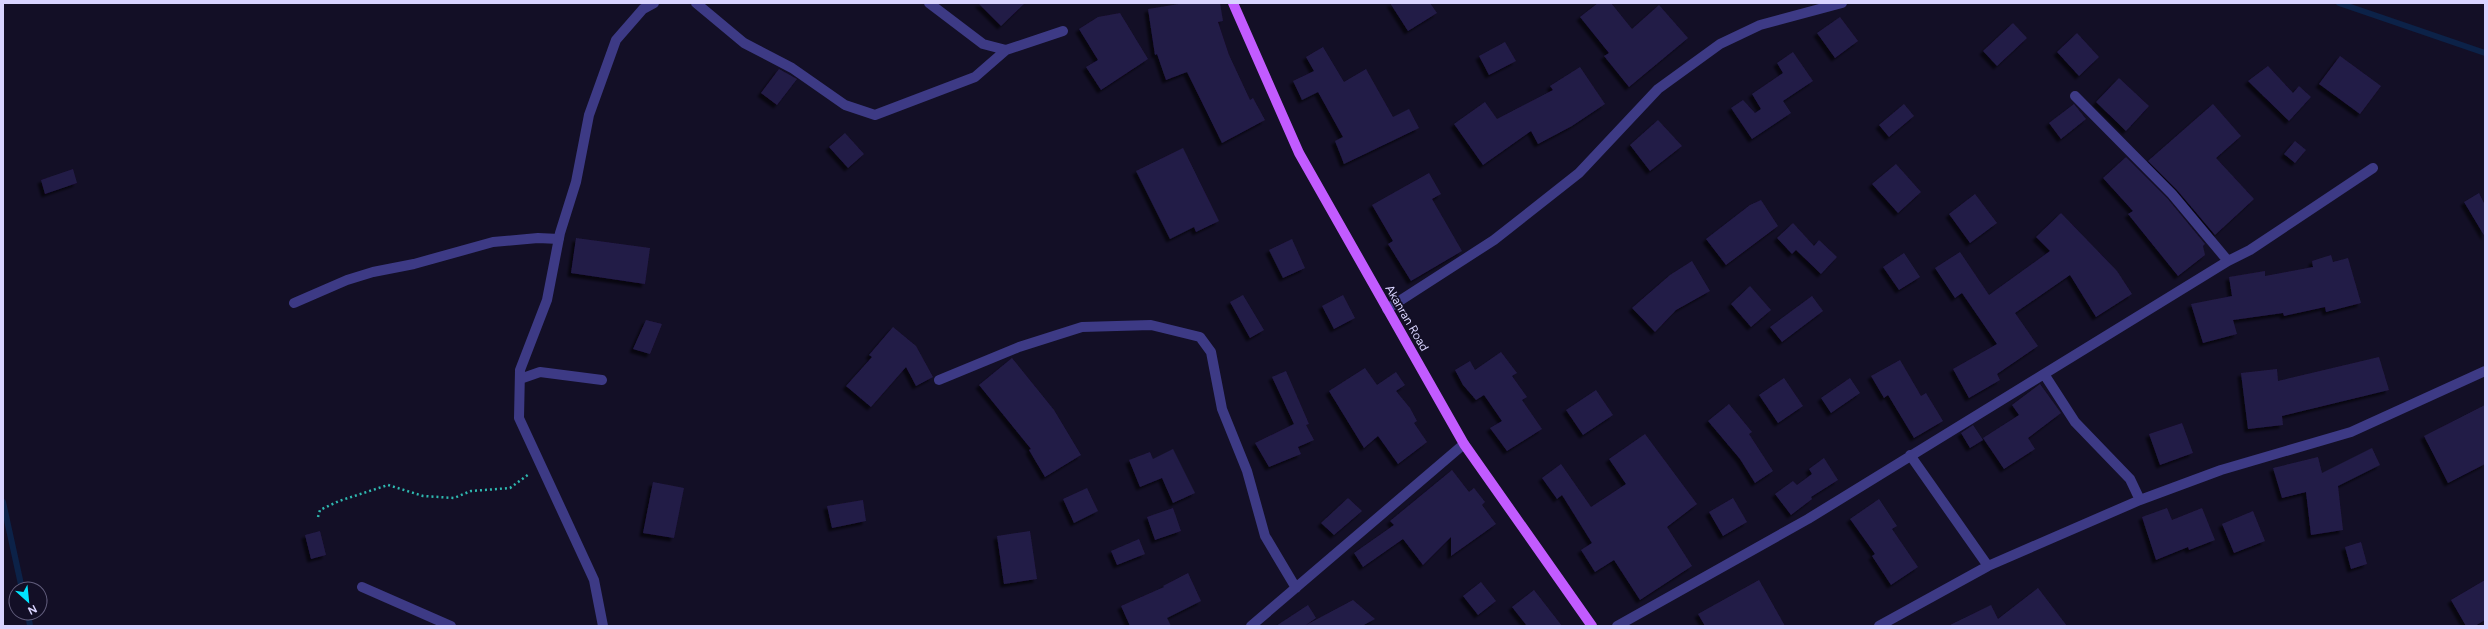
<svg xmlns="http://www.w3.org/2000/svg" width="2488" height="629" font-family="Figtree,sans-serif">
<defs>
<filter id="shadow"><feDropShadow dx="-3.5" dy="3.5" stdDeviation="1" flood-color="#0009"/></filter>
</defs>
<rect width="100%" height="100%" fill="#130f26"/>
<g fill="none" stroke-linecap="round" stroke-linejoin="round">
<path stroke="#0c2248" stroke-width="6" d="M2339,3L2485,53
M3,502L22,589
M28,613L30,626"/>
</g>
<path fill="#241b47" filter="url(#shadow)" d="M978,3H1025L1001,26Z
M1185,3H1220L1223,21L1218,22L1229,55L1250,100L1253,98L1265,120L1222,143L1187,72L1166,80L1157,54L1155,55L1148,9Z
M1390,3H1430L1437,13L1408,31Z
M1598,3H1611L1632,29L1659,5L1688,38L1629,87L1604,56L1609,53L1580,17Z
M1120,13L1148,59L1101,90L1086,67L1098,60L1079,29L1098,17Z
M1840,17L1858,41L1835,58L1817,33Z
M2013,23L2027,38L1997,66L1983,51Z
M2077,33L2099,57L2079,76L2057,52Z
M1505,42L1516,61L1489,75L1479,56Z
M1323,47L1344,82L1366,69L1393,117L1409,109L1419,128L1344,164L1335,141L1343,137L1318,92L1302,100L1293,81L1314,71L1306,57Z
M1793,52L1813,81L1783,101L1791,113L1752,139L1731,108L1743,100L1755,113L1761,109L1752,94L1783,73L1777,63Z
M2340,56L2381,86L2360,114L2319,84Z
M2268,66L2293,93L2299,86L2311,97L2289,121L2248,81Z
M1580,67L1605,104L1572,126L1538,144L1531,131L1483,165L1454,124L1485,102L1497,119L1553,90L1550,86Z
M779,69L797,79L777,105L761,93Z
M2119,78L2149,106L2126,131L2096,102Z
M1904,104L1914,116L1889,137L1879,125Z
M2074,104L2086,119L2061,139L2049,123Z
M2213,104L2241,136L2216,158L2254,199L2215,235L2177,190L2148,161Z
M1658,120L1682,146L1650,171L1630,145Z
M845,133L864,154L848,168L829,147Z
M2295,141L2306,150L2295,163L2284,154Z
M1183,148L1219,221L1196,232L1194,227L1170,239L1136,171Z
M2126,157L2167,198L2205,244L2203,246L2205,255L2178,276L2128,214L2133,211L2103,178Z
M1896,164L1921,192L1898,213L1872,184Z
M73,169L77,183L45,194L41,180Z
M1429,173L1441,194L1432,199L1462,251L1411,281L1388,244L1393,241L1372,205Z
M2479,193L2485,205V237L2464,202Z
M1975,194L1997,223L1970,243L1949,214Z
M1761,200L1778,226L1726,265L1706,239L1750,205Z
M2061,213L2117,271L2132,294L2096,317L2070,275L2015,313L2038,346L1997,374L2000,380L1969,398L1953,369L1997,344L1962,293L1955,298L1935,268L1960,252L1989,295L2050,251L2036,237Z
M1793,223L1814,246L1819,240L1837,257L1821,274L1796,250L1792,254L1777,238Z
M576,238L650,248L645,284L571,273Z
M1292,239L1305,268L1283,278L1269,250Z
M1904,253L1920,277L1899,290L1883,267Z
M2331,255L2333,262L2348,258L2361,303L2326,312L2325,307L2284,316L2283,313L2233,320L2237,334L2203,343L2191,304L2232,296L2229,277L2265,271V276L2313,267L2312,261Z
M1692,261L1710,291L1676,310L1655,332L1632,308L1670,275Z
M1750,286L1771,310L1751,327L1731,304Z
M1243,295L1264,330L1250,338L1230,302Z
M1343,295L1355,318L1334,329L1322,306Z
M1812,296L1823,311L1782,342L1770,327Z
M646,320L662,324L650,354L633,349Z
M893,327L916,346L933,377L916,386L906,367L871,407L846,386L872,357L869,355Z
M1501,352L1517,373L1512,376L1527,397L1522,400L1542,429L1507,451L1490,428L1502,421L1484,395L1476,400L1463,385L1455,370L1470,361L1475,370Z
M2379,357L2389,390L2282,416L2283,425L2248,429L2241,373L2277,369L2278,381Z
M1012,358L1054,410L1081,455L1045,477L1029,450L1031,449L979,385Z
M1900,360L1921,396L1926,393L1943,421L1914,438L1888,395L1884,398L1871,376Z
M1365,368L1377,385L1396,372L1405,385L1396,391L1410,408L1417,421L1414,423L1427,442L1398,464L1378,436L1364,448L1329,391Z
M1286,371L1309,424L1306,425L1314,440L1298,447L1301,454L1269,467L1255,443L1294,424L1272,377Z
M1784,378L1803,406L1778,423L1759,395Z
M1850,378L1860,393L1831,413L1821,398Z
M2040,384L2061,413L2028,438L2035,449L2004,469L1983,438L2019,415L2012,405Z
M1596,390L1613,415L1583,435L1566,410Z
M1729,404L1752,432L1749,434L1773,471L1755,483L1740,459L1708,421Z
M2485,405V464L2448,483L2424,436Z
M2182,423L2193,453L2160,465L2149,434Z
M1973,425L1983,440L1970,448L1961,433Z
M1645,434L1697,504L1667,527L1692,566L1640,600L1614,560L1595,572L1581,550L1592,543L1562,495L1557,499L1542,478L1561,464L1591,507L1626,484L1609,459Z
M2372,448L2380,465L2338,486L2343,530L2311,535L2306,492L2282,498L2273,468L2318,457L2322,473Z
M1173,449L1195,493L1173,503L1162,478L1140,487L1129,460L1150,452L1153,459Z
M1824,458L1838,480L1811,497L1812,499L1791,515L1775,494L1793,481L1797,485L1812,474L1809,469Z
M1452,470L1469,492L1474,488L1485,502L1482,505L1496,524L1451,556V537L1423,565L1403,539L1363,567L1354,553L1394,525L1390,521Z
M653,482L684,488L674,538L643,533Z
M1087,488L1098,511L1074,523L1063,499Z
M1348,498L1362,511L1334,535L1321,523Z
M1733,498L1747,522L1723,536L1709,512Z
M1879,499L1897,526L1892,529L1918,567L1891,585L1872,556L1875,554L1850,519Z
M863,500L866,521L832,528L827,506Z
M1173,508L1181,531L1155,540L1147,517Z
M2167,508L2172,520L2202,508L2215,540L2189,550L2188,547L2156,560L2142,517Z
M2253,511L2265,541L2234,553L2222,524Z
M320,531L326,555L311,559L305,535Z
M1030,531L1037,579L1004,584L997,536Z
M1139,539L1145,554L1117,565L1111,551Z
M2361,542L2367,564L2351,569L2345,547Z
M1188,573L1201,601L1167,618L1171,626H1130L1121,606L1164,587L1163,586Z
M1759,580L1785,626H1705L1698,614Z
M2485,580V620L2475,626H2466L2451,600Z
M1481,582L1496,601L1478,615L1463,596Z
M2038,588L2067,626H1948L1991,605L1998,619Z
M1534,590L1562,626H1527L1512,607Z
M1353,600L1375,619L1362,626H1276L1308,605L1316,618L1306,625Z"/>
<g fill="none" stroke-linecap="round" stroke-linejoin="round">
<path stroke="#2fb8b0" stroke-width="2.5" stroke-dasharray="2 3" stroke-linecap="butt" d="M318,517L320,510L339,501L388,485L423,496L454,498L471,491L510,488L529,474"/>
<path stroke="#3d3a85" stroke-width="10" d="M696,3L744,43L792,68L845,105L875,115L975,77L1006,50L1063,31
M929,3L983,44L1006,50
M2075,96L2172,194L2228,261
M294,303L347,280L373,272L414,264L493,242L538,238L559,239
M1387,309L1494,240L1579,173L1658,89L1720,44L1760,25L1842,3
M2044,374L2075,422L2130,479L2140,500
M520,379L540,372L602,380
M939,380L1019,347L1082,327L1151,325L1200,337L1211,352L1222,409L1247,471L1265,536L1296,588
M1910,455L1988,566
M362,587L451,626
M603,626L594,580L519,418L520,370L547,300L560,233L576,182L589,115L616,40L643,9L654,3
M1251,626L1464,444
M1617,626L1808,519L2228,261L2250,250L2373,168
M1879,626L1988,566L2140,500L2221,470L2351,432L2485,371"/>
<path stroke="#c25bff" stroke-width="10" d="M1233,3L1299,153L1464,444L1592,626"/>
</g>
<g text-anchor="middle" stroke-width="3.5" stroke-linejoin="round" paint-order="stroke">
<g font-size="12" fill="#d9d4ff" stroke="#130f26">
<text transform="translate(1407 318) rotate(60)" y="4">Akanran Road</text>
</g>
</g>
<rect width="2488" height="629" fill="none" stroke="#d9d4ff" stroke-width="8"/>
<g transform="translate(28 601) rotate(153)"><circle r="19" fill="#130f26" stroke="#625e7d"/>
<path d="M0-3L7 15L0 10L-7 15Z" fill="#00e5ff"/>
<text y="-6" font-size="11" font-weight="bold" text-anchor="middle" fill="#d9d4ff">N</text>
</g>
</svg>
